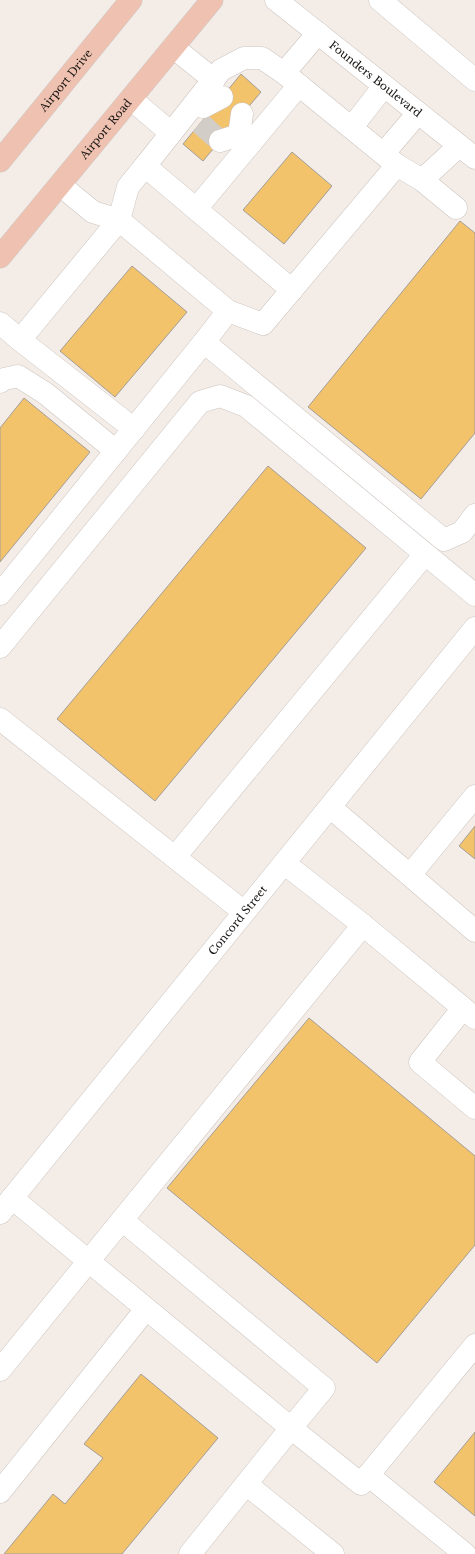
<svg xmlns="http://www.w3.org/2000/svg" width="475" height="1554" font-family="'Libre Baskerville',serif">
<rect width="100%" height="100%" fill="#f4ede7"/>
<path fill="#f3c36c" stroke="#a39e97" d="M241,74L261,92L203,161L183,144Z
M292,152L332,186L284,244L243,210Z
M460,221L475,233V433L421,499L308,407Z
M132,266L187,312L115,397L60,351Z
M24,398L90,452L0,562V428Z
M268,466L366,548L155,801L57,719Z
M475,826V859L459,846Z
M309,1018L475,1156V1245L377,1363L167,1188Z
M141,1374L218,1438L122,1554H4L53,1494L65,1504L103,1458L84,1444Z
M475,1432V1516L434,1482Z"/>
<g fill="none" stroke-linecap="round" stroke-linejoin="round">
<path stroke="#d3cdc7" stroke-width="22" stroke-dasharray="22 11" stroke-linecap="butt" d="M200,123L220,141"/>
<defs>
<g id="minor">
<path id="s1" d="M276,0L475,158"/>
<path d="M380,0L475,80"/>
<path d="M318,33L284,73L397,165"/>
<path d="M173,47L214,80"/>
<path d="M131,99L171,133"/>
<path d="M197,101L203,107L222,97"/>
<path d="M242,114L239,135L250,144"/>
<path d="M352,127L384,86"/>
<path d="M220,141L239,135"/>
<path d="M384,153L418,113"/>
<path d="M145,166L221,70L244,58H262L284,73"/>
<path d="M422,180L456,208"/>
<path d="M60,185L93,212L119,220L128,187L145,166L196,209"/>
<path d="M292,290L196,209L299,85"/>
<path d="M228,311L263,324L397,165L422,180L459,146"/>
<path d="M0,323L20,340"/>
<path d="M0,382L4,379L18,376L45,393L116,451"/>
<path d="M134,429L20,340L119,220L228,311L204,342"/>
<path d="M0,594L204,342L444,540L462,532L475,515"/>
<path d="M0,647L200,402L220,396L246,406L475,595"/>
<path d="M0,719L244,912"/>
<path d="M330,807L475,931"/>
<path d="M175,857L425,554"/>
<path d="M410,875L475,796"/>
<path d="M363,925L475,1018"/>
<path d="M463,1008L420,1062L475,1108"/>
<path d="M12,1198L291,1428L190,1554"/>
<path id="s2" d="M0,1213L475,628"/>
<path d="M122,1220L363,925L284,863"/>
<path d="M0,1370L122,1220L324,1388L291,1428L361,1484L475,1345"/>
<path d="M368,1475L465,1554"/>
<path d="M246,1484L333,1554"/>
<path d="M0,1492L146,1309"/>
</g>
<g id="major">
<path id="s3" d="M0,161L131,0"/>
<path id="s4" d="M0,257L212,0"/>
</g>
</defs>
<use href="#minor" stroke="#cdc5c0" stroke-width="23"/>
<use href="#major" stroke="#cccccb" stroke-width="23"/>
<use href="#minor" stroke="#fff" stroke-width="22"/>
<use href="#major" stroke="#efc1b0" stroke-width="22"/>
</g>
<g text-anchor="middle" stroke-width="3" stroke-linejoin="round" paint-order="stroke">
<g font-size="11" fill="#181513" stroke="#fff">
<text dy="4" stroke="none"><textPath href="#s1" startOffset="127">Founders Boulevard</textPath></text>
<text dy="4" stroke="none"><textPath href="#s3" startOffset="104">Airport Drive</textPath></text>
<text dy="4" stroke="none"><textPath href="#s4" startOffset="166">Airport Road</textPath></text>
<text dy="4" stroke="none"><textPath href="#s2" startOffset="377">Concord Street</textPath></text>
</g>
</g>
</svg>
